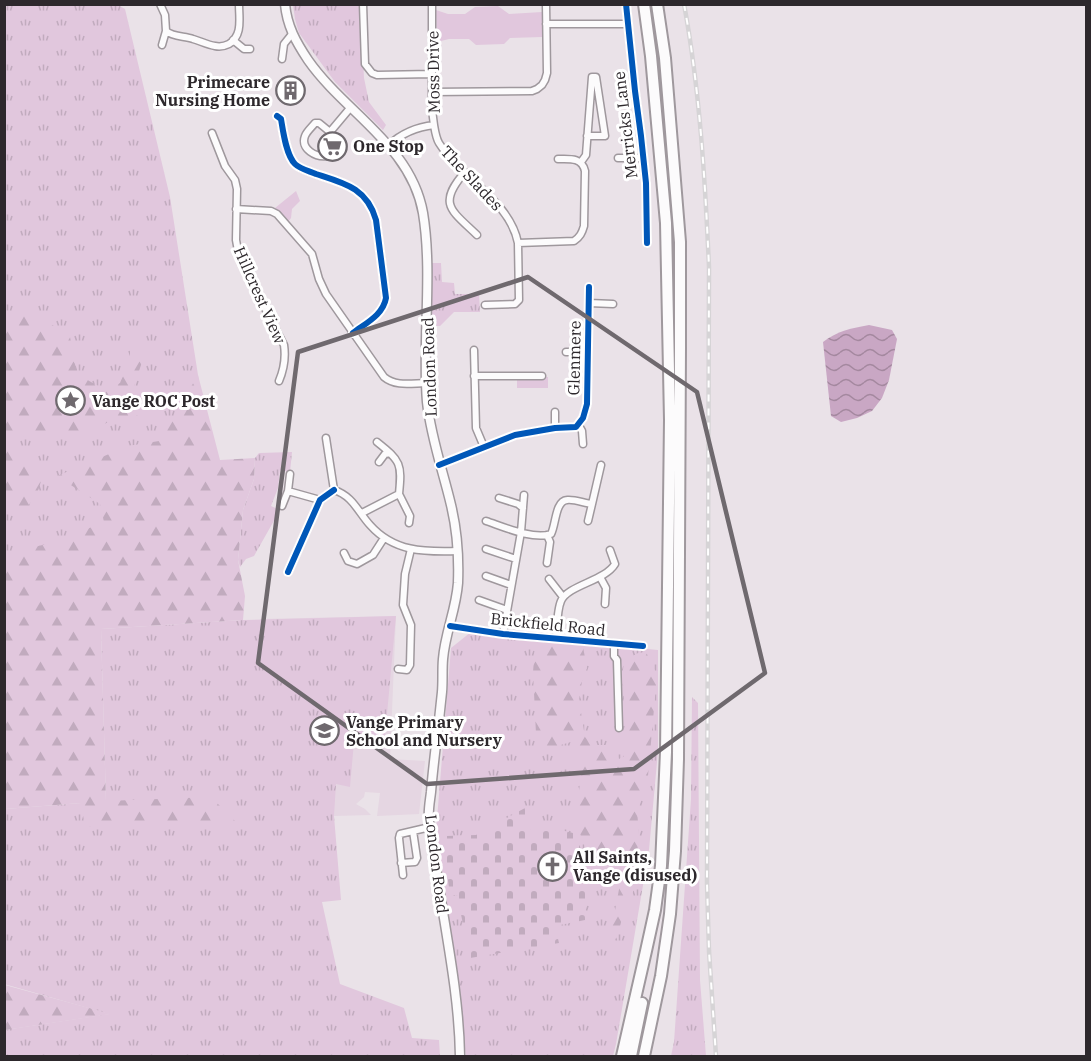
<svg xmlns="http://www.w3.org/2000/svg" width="1091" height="1061" font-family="'IBM Plex Serif',serif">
<defs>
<pattern id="grass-tufts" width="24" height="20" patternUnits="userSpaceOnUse" patternTransform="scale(1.5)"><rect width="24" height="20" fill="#e1c7dd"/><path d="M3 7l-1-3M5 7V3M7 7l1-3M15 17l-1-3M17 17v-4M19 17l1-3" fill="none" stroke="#c1abbe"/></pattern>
<pattern id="forest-firs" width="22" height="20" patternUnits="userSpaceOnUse" patternTransform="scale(1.5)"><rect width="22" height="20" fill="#e1c7dd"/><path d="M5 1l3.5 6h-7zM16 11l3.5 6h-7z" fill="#c1abbe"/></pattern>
<pattern id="cemetery-stones" width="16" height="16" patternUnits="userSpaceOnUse" patternTransform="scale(1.5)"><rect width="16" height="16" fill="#e1c7dd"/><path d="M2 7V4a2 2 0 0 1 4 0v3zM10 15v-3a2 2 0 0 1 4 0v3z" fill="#c1abbe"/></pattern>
<pattern id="water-waves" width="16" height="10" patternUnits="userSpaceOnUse" patternTransform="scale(1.5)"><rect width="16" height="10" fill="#c9a7c4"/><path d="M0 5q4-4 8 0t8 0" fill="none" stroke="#a4889f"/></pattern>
</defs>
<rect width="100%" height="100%" fill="#eae2e8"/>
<path fill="#e5d6e2" d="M396,616L390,759L425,761L419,814L377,816L380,793L365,792L364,797L356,804L365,809L371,815L260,818V619Z"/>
<path fill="url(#grass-tufts)" d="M5,5H118L125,9L170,197L198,375L232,613L92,621L5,796Z
M293,5H360L364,78L369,102L386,125L383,130L335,82L299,33L295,19Z
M432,263H441L442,282L454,283L455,294H479L480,312H454L440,326H430Z
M292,452L290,472L280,470L278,488L271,506L280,510L254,556L246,559L240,567L238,560L243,510L254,479L255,458L259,453Z
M396,616L384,747L354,742L350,787L336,784L334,816L341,900L322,902L340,984L404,1008L412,1038L439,1040L440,1056H5L4,1030L109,1014L4,984L5,809L106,801L101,629L243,620Z
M471,632L658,650V751L649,850L616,1044L613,1056H466L436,831L451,648Z
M692,697L698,703L700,980L706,1056H671L674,1042L691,799Z"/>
<path fill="url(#forest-firs)" d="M29,309L70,337L77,374L105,390L120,383L130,357V348L135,345L131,339L142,353V362L133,389L147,408L140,415L110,421L86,434L41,436L33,432L25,436L10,438L15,457L24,465L42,475C40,490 35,499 24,510L14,503L6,502L5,506L4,313Z
M198,375L220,460L255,458L254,479L243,510L238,560L245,596L243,620L101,629L106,801L211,797L235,821L85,827L81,803L5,809V554L55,542L104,522L100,504L57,476L128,446L159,441Z
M540,641L557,643L583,647L587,668L582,681L579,700L585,737L595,745H612L619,759L626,755V723L622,678L624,661L638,653L646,652L657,675L647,787L637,810L639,835L633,892L625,908L617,937L613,942L611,932L620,884L613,876L597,877L575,821L581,776L574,741L544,750L536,734L533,672L535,647Z
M4,985H5L111,1014L5,1030Z"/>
<path fill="url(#cemetery-stones)" d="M525,808L531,830L557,829L573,833C589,858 586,891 585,920L555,926L559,943L470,958L457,895H451L449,888L443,841L447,836L476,835Z"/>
<path fill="#e1c7dd" d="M498,6L509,14L542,12V37L510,38L504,44L476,45L469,39H449L437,42L436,10L448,14H465L475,7Z
M296,191L300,201L292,209L291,218L288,222L275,208Z
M517,377H548V388H517Z"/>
<path fill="url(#water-waves)" d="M869,325L892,330L897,339L889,380L882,398L872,411L857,418L841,422L831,416L823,342C837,331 852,328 869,325Z"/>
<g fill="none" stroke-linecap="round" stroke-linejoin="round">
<defs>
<path id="street" d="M160,4L165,15L166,31C173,37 184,36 193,39C200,41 208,45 215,46C220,47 225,46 229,44C243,35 239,19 239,4
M363,4L365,64L372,73L377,75L432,74
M626,4L635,91L641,136L646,183L647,243
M546,24H628
M233,40L244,49H250
M162,45L166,31
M282,59L284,44L292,34
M432,92L532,91L537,89L542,85L545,80L547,73L546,4
M277,116L281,119C283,131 286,155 295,164C300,169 309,171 316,174C344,183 367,188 376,220L386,298C383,315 366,323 353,333
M434,125C435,131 436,138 439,143C461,178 510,201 518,243L519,300L515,304L485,305
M212,133L225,166L235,180L237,189L236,240L238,251L256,291L284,345C286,358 284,369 279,381
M389,145C402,133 416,127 434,125L432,110V4
M328,156C316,158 300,149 305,136C307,131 312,127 315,123H319L330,132L351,107
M618,158H643
M581,162L586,155L592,77H596L605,136H587
M465,172C437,204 451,210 477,235
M236,209L271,211L277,214L312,254L319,279L326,294L384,377C396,387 412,383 427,383
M518,243L574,241C580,237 582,233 584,226L585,171C582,157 569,159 558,159
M589,303L613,304
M474,350L476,428L484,447
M566,352H588
M474,376H542
M555,412V428
M578,424L582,431L583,444
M326,438L334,490C353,496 358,512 370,525C394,552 424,552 457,551
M379,462L385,454L390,453
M439,465L515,435L555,428L576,427L583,418L587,404L589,287
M288,491L320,500
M399,494L410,516L409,523
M499,498L518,504L523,508
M592,504L601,465
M282,506L288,491L290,474
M362,513L399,494C402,464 401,461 377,442
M486,521C504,527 533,540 551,534C556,525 555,501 567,500C574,499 584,503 592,504L588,521
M547,535L550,542L547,563
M486,549L516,559
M344,553L348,561L357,564L373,555L384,538
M288,572L320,500L334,490
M486,576L511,585
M600,577L606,588L605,604
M549,579L563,597
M479,600L507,610
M450,626L503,634L643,646
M503,634L521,532L524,495
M556,638C557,628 557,610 561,601C568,585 605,581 615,564L610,550
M614,644V656L617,660L619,728
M398,669L407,670L410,665L411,625L403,605L405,574L411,549
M401,863L415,862L417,858L413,831
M403,875L399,838L400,834L430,827"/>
<path id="secondary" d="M285,4C287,26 296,42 308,60C345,113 411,145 423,213C433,274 422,341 427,402C431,438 443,471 451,505C457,530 459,557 458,583C456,610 445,633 443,659C442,670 443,681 442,692C441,701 440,711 439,720C436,744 433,768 431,792C430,801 428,810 429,819C429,838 434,856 437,874C446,935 459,995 460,1056"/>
<path id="highway" d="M622,1056L646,951L655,910L661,866L666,752L670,420L666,223L651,56L644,4
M631,1056L642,1003
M644,1056L661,976L670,914L675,851L678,759L680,347V242L665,58L657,4"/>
</defs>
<use href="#street" stroke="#9f989d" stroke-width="9"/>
<use href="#secondary" stroke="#9f989d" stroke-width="11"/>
<use href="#highway" stroke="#9f989d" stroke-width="14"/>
<use href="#street" stroke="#fcfbfc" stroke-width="6"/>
<use href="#secondary" stroke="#fcfbfc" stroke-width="8"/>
<use href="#highway" stroke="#fcfbfc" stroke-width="10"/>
<defs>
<path id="rail" d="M684,4C700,91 705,179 709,267L707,883L709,951L716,1056"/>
</defs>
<use href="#rail" stroke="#d6d4d6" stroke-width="4.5"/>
<use href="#rail" stroke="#fff" stroke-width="2" stroke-dasharray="7" stroke-linecap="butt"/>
<defs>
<path id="cycleway" d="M626,4L635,91L641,136L646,183L647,243
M277,116L281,119C283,131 286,155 295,164C300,169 309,171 316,174C344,183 367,188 376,220L386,298C383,315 366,323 353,333
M439,465L515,435L555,428L576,427L583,418L587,404L589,287
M288,572L320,500L334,490
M450,626L503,634L643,646"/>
</defs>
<use href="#cycleway" stroke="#fff" stroke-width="10"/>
<use href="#cycleway" stroke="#0057b8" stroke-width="6"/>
</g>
<path fill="none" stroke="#6f696e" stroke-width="4.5" stroke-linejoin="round" d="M528,277L697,392L765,673L634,769L427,784L258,663L298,352Z"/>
<defs>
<symbol id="building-ring" viewBox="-11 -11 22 22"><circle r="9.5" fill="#fff" stroke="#6f696e" stroke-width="1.5"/><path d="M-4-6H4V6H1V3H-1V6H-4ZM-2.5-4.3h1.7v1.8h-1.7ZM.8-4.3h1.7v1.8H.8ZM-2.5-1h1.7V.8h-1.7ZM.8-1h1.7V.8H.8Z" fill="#6f696e"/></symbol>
<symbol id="supermarket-ring" viewBox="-11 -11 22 22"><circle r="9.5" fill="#fff" stroke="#6f696e" stroke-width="1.5"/><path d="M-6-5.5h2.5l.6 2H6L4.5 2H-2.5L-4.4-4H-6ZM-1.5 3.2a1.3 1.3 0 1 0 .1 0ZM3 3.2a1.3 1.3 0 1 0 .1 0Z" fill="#6f696e"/></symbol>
<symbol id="sight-ring" viewBox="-11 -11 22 22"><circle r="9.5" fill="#fff" stroke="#6f696e" stroke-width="1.5"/><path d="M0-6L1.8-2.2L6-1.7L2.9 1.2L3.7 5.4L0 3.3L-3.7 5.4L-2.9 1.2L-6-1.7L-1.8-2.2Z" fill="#6f696e"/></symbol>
<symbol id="school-ring" viewBox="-11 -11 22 22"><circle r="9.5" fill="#fff" stroke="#6f696e" stroke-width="1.5"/><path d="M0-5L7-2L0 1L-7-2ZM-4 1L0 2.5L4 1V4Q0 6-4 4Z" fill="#6f696e"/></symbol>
<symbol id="church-ring" viewBox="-11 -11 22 22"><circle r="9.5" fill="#fff" stroke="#6f696e" stroke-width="1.5"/><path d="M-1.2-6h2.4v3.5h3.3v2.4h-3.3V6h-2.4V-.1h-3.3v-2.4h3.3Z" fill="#6f696e"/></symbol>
</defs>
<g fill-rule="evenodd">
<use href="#building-ring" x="274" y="74" width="33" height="33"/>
<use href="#supermarket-ring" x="316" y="130" width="33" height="33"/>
<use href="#sight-ring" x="54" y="384" width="33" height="33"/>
<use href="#school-ring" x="308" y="714" width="33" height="33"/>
<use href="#church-ring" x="536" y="850" width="33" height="33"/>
</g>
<g text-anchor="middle" stroke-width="6" stroke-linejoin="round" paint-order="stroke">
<g font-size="16" fill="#2d282c" stroke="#fff">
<text transform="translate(433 72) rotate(-91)" y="6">Moss Drive</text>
<text transform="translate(625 125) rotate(-97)" y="6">Merricks Lane</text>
<text transform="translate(472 178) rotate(47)" y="6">The Slades</text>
<text transform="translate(260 295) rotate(66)" y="6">Hillcrest View</text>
<text transform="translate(574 358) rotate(-89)" y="6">Glenmere</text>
<text transform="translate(429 367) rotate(-92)" y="6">London Road</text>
<text transform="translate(548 624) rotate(6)" y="6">Brickfield Road</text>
<text transform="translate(437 864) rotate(83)" y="6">London Road</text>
</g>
<g font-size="16" font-weight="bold" fill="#2d282c" stroke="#fff" text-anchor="start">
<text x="270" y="88" text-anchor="end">Primecare<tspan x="270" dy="18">Nursing Home</tspan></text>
<text x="353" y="152">One Stop</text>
<text x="92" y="407">Vange ROC Post</text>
<text x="346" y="728">Vange Primary<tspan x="346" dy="18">School and Nursery</tspan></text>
<text x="573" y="863">All Saints,<tspan x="573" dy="18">Vange (disused)</tspan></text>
</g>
</g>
<rect width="1091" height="1061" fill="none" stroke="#2d282c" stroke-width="12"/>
</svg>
